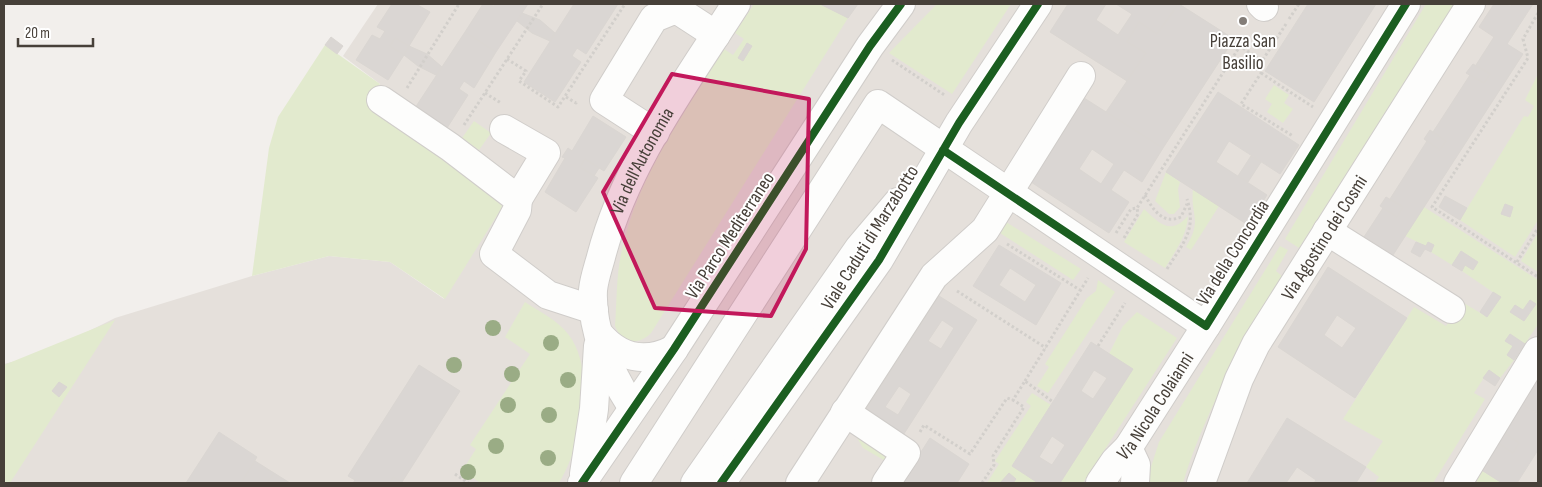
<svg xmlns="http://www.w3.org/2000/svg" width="1542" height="487" font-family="'Sofia Sans Condensed',sans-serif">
<rect width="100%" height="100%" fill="#f2efec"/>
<path fill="#e5e0db" d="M378,4H1538V483H4V364L43,354L115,318L252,276L329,256L390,262L444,299L369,101L380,84L343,56Z"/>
<path fill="#e2eace" d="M754,4H820L848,18L651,333C638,346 622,344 615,326C617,301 616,274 622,250C638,176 684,112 724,49L733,55L744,39L735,33Z
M937,4H1011L952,94L889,53Z
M1426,4H1454L1299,248L1285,239Z
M325,45L380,84L370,100L504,199L501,209L445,299L390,262L329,256L252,276L269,148L278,117Z
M1538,74V220L1515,257L1460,220L1524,116L1528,117L1534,106L1525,100Z
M1274,85L1289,95L1284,103L1293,109L1283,123L1267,112L1272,104L1265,99Z
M474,121L491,133L479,150L462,138Z
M1166,172L1180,182L1178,189L1180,207L1174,214H1169L1155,201Z
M1193,189L1219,206L1191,250L1186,247C1203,219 1190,216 1193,189Z
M1424,207L1538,280V324L1525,344L1510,334L1505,341L1513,346L1507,355L1514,360L1500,378L1489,370L1474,393L1485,399L1433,483H1375L1379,477L1366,467L1383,441L1343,419L1414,307L1446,326L1462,302L1487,317L1500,297L1462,271L1465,265L1473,269L1478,262L1461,251L1452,265L1431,252L1434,245L1428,242L1426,246L1405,236Z
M1144,209C1159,223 1170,236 1188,216C1187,235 1175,252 1165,268L1124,242Z
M1006,222L1081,269L1073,280L1000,233Z
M1538,233V272L1521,261Z
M1280,246L1288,250L1276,271L1283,277C1245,342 1205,410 1183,483H1149L1151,467L1159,442Z
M1098,280L1115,292L1048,393L1037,386L1049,367L1045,364L1087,298L1096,291Z
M525,302C540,312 557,320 568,334C597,370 582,446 559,483H481L462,471L476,449L470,445L530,354L505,337Z
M1137,312L1177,338L1083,483H1060L1133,369L1109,354L1123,326Z
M115,320L10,483H4V365Z
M1032,393L1051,405L1012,466L1038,483H987L999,464L995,461L1031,406L1026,402Z
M853,431L896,460L887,462L863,448Z
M1476,467L1502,483H1480L1470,478Z"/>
<path fill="#dad6d3" stroke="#dad6d2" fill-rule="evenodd" d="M392,4H416L430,12L409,46L395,38L390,46L404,55L388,80L356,60L372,35L380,39L385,31L377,27Z
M483,4L494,6L495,4H528L496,52L465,32Z
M574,4H618L586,54L577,48L572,56L581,62L555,102L524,82Z
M820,4H858L848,18Z
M1068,4H1106L1096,20L1118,35L1132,14L1116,4H1178L1157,34L1139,22L1127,42L1146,53L1127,81L1050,32Z
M1179,4L1234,39L1163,148L1106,112L1146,53L1127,42L1139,22L1157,34Z
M1308,4H1376L1314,102L1265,71Z
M1494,4L1511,6L1512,4H1533L1507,44L1523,54L1393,255L1364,237L1383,208L1397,217L1403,207L1390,199L1427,141L1440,150L1446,141L1433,132L1470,75L1484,83L1490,74L1476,65L1494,37L1479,27Z
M522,13L540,20L555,33L550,41L532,33L517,21Z
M465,32L496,52L474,88L464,81L459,89L468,95L447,128L415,108Z
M331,37L343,46L337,54L325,45Z
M395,38L409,46L404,55L390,46Z
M747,43L752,46L743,61L738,58Z
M409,46L427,54L442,67L436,75L418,66L404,55Z
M1473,64L1490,74L1484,83L1466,73Z
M1218,92L1299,145L1280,174L1229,141L1216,162L1267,195L1248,225L1166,172Z
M1084,98L1163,148L1142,182L1124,170L1111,190L1129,202L1109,233L1031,182ZM1092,149L1114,164L1101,184L1079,169Z
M593,116L626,137L604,171L585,159L580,167L598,178L576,212L545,192L565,158L562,157L568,148L572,151Z
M1430,130L1446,141L1440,150L1424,139Z
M1251,156L1261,162L1248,182L1238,176Z
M585,159L599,168L594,176L580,167Z
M1445,196L1467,208L1460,220L1439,207Z
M1386,197L1403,207L1397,217L1380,206Z
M1505,204L1513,207L1510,217L1501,214Z
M1416,242L1426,246L1428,242L1434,245L1431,252L1425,249L1420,257L1411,252Z
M999,245L1061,283L1036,325L973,286Z
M1461,251L1478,262L1473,270L1465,265L1462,271L1452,265Z
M1328,267L1407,318L1355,398L1278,347ZM1337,315L1356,328L1342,348L1324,335Z
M1010,268L1036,285L1025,302L999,285Z
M1493,292L1501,297L1487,317L1480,312Z
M939,296L977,320L900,440L862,415Z
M1530,300L1536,304L1524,321L1510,312L1515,305L1523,310Z
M942,320L954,328L941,349L928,341Z
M1510,334L1525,344L1514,360L1507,355L1513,346L1505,341Z
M1091,342L1133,369L1060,483H1038L1012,466Z
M419,365L460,391L402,482L393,477L390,483H353L355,480L348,476Z
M1094,370L1107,378L1093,399L1081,391Z
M1489,370L1500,378L1495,386L1483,378Z
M59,382L67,387L59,397L52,391Z
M1536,382L1538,383V414L1522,404Z
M899,386L911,394L898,415L885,407Z
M1522,404L1538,415V450L1517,483H1502L1480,469L1497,442L1513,453L1519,443L1503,432Z
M1287,418L1366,467L1356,483H1314L1316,480L1297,467L1286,483H1247Z
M219,432L257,457L241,483H186Z
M1503,432L1519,443L1513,453L1497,442Z
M1052,436L1065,445L1052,465L1039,457Z
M930,438L969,464L957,483H901Z
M255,461L274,473L267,483H241Z
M274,473L290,483H267Z
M1009,473L1016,479L1013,483H1000Z
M393,477L402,482L403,483H390Z"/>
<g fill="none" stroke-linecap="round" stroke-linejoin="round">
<defs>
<g id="minor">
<path d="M1261,4L1264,7"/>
<path d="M381,100L450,147L518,199L517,210L494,254L548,295L594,310"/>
<path d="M504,129L546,153L518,199"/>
<path d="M655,133L604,100L654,18L676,9L716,35"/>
<path d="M1327,231L1451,309"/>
<path d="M599,334C619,358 646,364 674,349"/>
<path id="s1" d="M632,407C611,374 591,331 593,290C594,279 598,268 601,257C625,164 685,84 736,4"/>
<path d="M845,412L906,453L886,483"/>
<path d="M1128,448L1136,465L1135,483"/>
<path d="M584,474L594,409L598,346"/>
<path d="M582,483L674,349L870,46L901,4"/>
<path d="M634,483L878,104L1206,326L1406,4"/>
<path d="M695,483L859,248L898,202"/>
<path d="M721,483L879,260L959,123L1038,4"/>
<path d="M800,483L934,276L985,230L1081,76"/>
<path id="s2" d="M1100,483L1115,461L1128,448L1206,326"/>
<path id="s3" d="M1201,483L1239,379L1256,344L1471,4"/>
<path d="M1458,483L1538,351"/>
</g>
</defs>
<use href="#minor" stroke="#d0cdca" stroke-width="30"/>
<path stroke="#d2cfcb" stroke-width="3" stroke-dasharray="2.5 2.5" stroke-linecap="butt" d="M1538,13L1523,39L1528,58L1432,207L1538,277
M1289,19L1299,4
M1286,24L1262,61L1261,73L1241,104L1293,136
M507,59L526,71L519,81L558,107L625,4
M892,60L946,96
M1261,73L1313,107
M407,88L459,4
M485,93L501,103
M566,97L576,103L577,101
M464,125L543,4
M1145,195C1153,210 1163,225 1181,217L1187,204
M1116,233L1131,209L1137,208L1240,46L1262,61
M1124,238L1138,214L1137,208
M1007,244L1080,290
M1517,262L1538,228
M1167,269C1183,243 1197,230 1187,199
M957,291L1046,348
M1098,346L1125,303
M1025,381L1088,278
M920,432L924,425L970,454L1007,398L1013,400
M455,474L468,483
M982,483L994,465L993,456L1024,407L1013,400L1025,381L1053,402"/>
<use href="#minor" stroke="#fdfdfc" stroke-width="28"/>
<defs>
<path id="cycleway" d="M943,150L1206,326L1406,4
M582,483L674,349L870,46L901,4
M721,483L879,260L959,123L1038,4"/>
</defs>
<use href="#cycleway" stroke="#fff" stroke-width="11"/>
<use href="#cycleway" stroke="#1b5e20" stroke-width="8"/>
</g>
<g fill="#9aac85">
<circle cx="493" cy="328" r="8"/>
<circle cx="551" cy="343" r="8"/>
<circle cx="454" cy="365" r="8"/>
<circle cx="512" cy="374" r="8"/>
<circle cx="568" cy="380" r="8"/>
<circle cx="508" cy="405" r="8"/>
<circle cx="549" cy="415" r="8"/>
<circle cx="496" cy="446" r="8"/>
<circle cx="548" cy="458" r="8"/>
<circle cx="468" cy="472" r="8"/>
</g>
<path fill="#c2185b" fill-opacity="0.2" stroke="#c2185b" stroke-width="4" stroke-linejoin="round" d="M672,74L809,99L806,249L771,316L655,308L603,192Z"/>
<circle fill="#837d78" stroke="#fff" stroke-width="2" cx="1243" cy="21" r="5"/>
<g text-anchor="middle" stroke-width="4" stroke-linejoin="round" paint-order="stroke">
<g font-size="19" fill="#474039" stroke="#fff">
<text x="1243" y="47">Piazza San<tspan x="1243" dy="22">Basilio</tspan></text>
</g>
<g font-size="19" fill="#474039" stroke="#fff">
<text dy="7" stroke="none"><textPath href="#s1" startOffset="264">Via dell'Autonomia</textPath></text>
<text transform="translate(729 235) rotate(-57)" y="7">Via Parco Mediterraneo</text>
<text transform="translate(869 237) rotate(-58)" y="7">Viale Caduti di Marzabotto</text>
<text dy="7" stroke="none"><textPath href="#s3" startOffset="276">Via Agostino dei Cosmi</textPath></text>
<text transform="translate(1232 252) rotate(-58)" y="7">Via della Concordia</text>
<text dy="7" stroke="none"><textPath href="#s2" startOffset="95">Via Nicola Colaianni</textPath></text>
</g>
</g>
<rect width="1542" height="487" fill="none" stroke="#474039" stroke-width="10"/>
<path d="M18 38v8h75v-8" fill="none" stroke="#474039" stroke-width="2.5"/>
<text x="25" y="38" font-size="15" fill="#474039" stroke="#ffffff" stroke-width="4" paint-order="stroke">20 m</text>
</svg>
